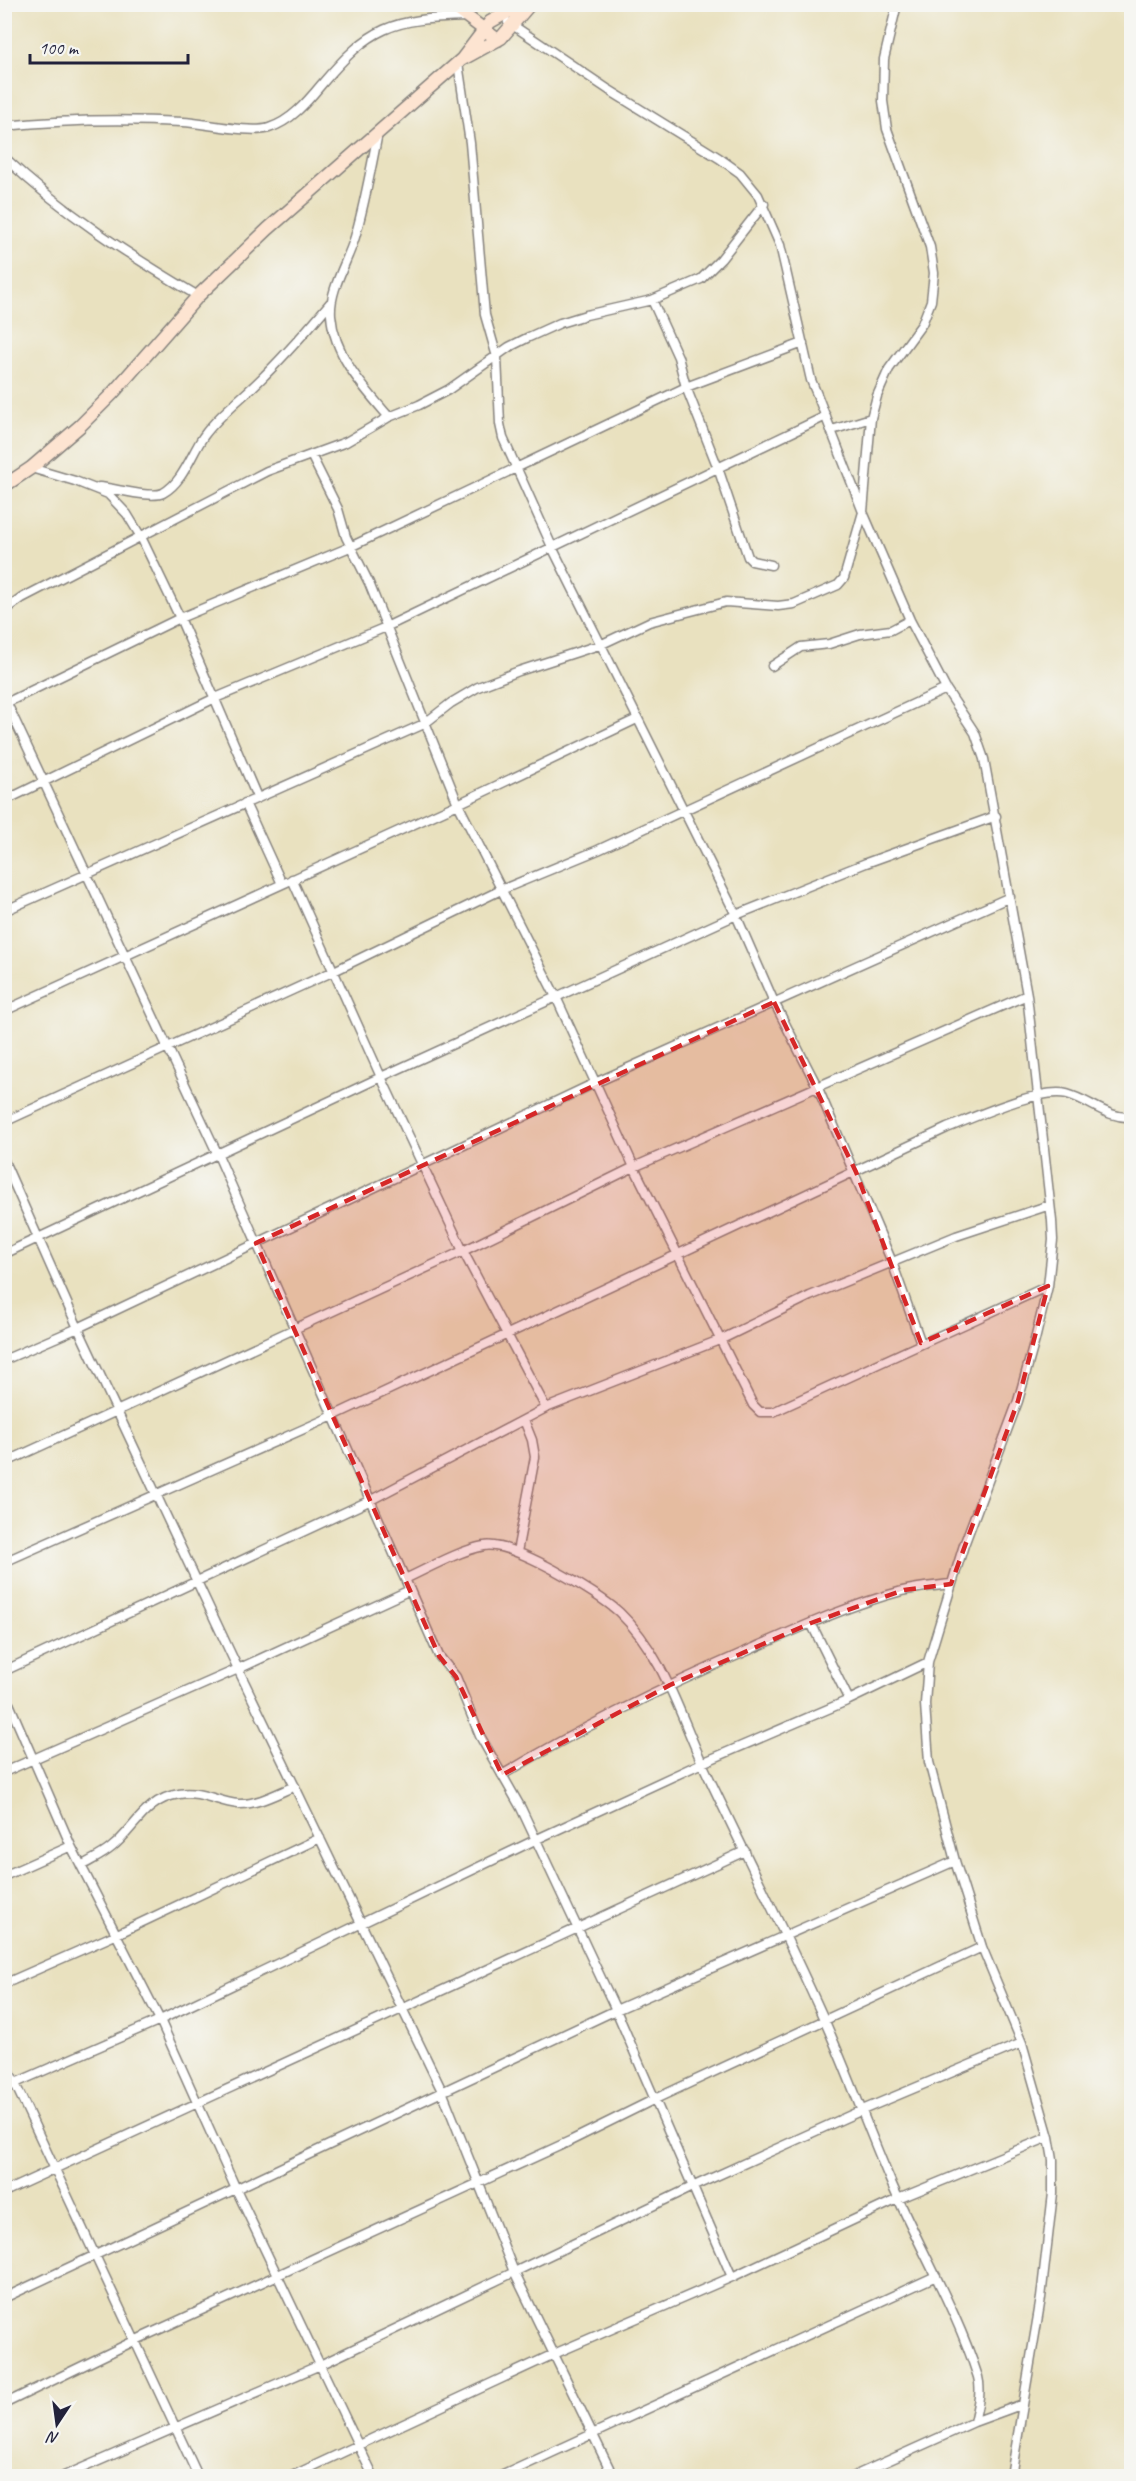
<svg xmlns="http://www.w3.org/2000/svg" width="1136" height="2481" font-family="Caveat,sans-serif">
<rect width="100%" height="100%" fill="#f6f6f2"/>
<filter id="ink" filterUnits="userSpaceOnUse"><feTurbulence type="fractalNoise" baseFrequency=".0167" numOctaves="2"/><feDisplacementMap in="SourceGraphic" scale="12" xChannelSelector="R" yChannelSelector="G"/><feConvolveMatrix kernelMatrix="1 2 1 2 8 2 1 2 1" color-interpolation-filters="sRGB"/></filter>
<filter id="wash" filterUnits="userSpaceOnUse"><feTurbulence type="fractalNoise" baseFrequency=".008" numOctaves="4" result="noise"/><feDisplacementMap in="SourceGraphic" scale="24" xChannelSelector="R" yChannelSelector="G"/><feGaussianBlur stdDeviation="1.35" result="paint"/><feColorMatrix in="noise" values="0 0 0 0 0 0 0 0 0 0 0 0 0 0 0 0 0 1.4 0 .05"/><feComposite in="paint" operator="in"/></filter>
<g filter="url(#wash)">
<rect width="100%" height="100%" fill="#e9e1bf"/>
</g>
<g filter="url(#ink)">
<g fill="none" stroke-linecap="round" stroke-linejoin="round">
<defs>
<path id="street" d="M508,22L609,90L719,158L740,173L758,195L780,245L811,380L818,397L863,512L910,620L946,689L975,733L984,759L1027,995L1052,1221L1053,1240L1048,1286L1035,1340L1018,1401L964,1545L941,1619L928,1662L925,1704L929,1762L955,1861L982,1947L1022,2043L1049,2137L1053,2160V2193L1041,2298L1011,2476
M458,63L470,143L485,315L497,357L500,424L503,438L553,549L736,915L774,1002L817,1086L892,1262L921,1343
M4,126C63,120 124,119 183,122C204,123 251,134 269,128C291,121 307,102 321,85C371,26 391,19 467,17
M378,133C371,168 365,203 355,237C348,261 329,290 331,315C334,356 364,388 389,417
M4,157C63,213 129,255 198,296
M652,300L678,357L686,387L718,468L748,557L752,561L771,565
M832,430L871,418
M311,455L338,509L346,537L369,583L458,804L556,997L634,1167L753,1405L760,1412H773L1048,1286
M31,468L75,481L108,494L127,514L141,537L180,618L257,797
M99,487C115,488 151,499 163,493C183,482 191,455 203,437C220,413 245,396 265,375C288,352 309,328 330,303
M4,611L22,598L267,471L346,442L389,417L419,405L448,390L509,347L529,337L560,323L586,315L652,300L701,279L721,259L764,204
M772,666L801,647L829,644L860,634L891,630L910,620
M4,697L218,1155L439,1656L456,1677L480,1736L521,1808L616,2010L732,2277
M4,704L180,618L350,547L686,387L803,343
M4,801L213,699L386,627L826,416
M245,803L282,884
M292,879L381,1077L463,1251L546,1408
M4,911L424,724L451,703L478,687L519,671L602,644L649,622L726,602L778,606L794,604L838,585L844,578L863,512L871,418L877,396L889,369L922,324L931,301L934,273L930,247L887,129L883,101L884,59L897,4
M4,1011L458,804L637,719
M4,1122L334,971L501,890L598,850L946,689
M4,1161L78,1328L238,1669L442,2091L514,2272L613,2476
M4,1254L381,1077L736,915L866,863L996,816
M4,1360L78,1328L597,1082L1010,897
M4,1463L463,1251L634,1167L1027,995
M517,1552L535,1457L532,1440L524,1420
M4,1562L333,1416L947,1128C975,1117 1040,1087 1067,1094C1090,1100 1107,1119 1132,1117
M405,1579C429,1568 458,1551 484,1546C511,1540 598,1593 619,1612C663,1654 679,1713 703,1765C743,1850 785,1932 823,2017C847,2071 867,2126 890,2180C918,2246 956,2308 978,2377C982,2392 977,2408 974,2422
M811,1623L849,1700
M4,1671L371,1500L546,1408L722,1339L810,1296L956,1236L1050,1205
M4,1692L71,1846L160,2020L236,2189L373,2476
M4,1772L238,1669L410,1590
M502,1775C582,1727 664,1687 749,1650C799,1628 849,1605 902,1591C918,1587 935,1586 951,1584
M81,1866C91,1860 103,1855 112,1847C135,1829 145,1799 179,1794C200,1790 218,1802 238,1804C257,1805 278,1793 295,1786
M4,1876L71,1846
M4,1984L115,1935L320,1838
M4,2060L198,2476
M4,2088L160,2020L535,1840L702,1763L849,1700L928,1662
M4,2192L745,1851
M4,2298L616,2010L955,1861
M4,2404L134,2341L570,2141L655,2099L982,1947
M64,2476L320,2365L692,2187L860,2111L1022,2043
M292,2476L554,2354L732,2277L898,2199L1049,2137
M501,2476L936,2276
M854,2476L974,2422L1023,2404"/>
<path id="secondary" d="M450,4L498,40
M462,59L490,22L522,4
M4,486L31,468L80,426L112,394L198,296L268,229L461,60L501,38L530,4"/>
</defs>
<use href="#street" stroke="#86827d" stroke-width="11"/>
<use href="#secondary" stroke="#86827d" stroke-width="15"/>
<use href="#street" stroke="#fff" stroke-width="8"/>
<use href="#secondary" stroke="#fde4d1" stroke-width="12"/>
</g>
</g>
<path fill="#d62828" fill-opacity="0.2" stroke="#d62828" stroke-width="4.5" stroke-dasharray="12 8" stroke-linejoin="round" d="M774,1002L856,1172L921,1343L1048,1286L1018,1401L951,1584L904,1590L811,1623L670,1685L502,1775L456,1677L439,1656L256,1243Z"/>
<rect width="1136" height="2481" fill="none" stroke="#f6f6f2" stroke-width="24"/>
<g transform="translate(57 2424) rotate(193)" stroke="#f6f6f2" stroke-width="4.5" paint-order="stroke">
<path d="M0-4.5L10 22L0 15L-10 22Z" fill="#22223b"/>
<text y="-9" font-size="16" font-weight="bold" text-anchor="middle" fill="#22223b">N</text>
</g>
<path d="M30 54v9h158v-9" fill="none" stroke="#22223b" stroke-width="3"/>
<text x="39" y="54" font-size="18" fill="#22223b" stroke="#f6f6f2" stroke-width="4.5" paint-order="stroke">100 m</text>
</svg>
